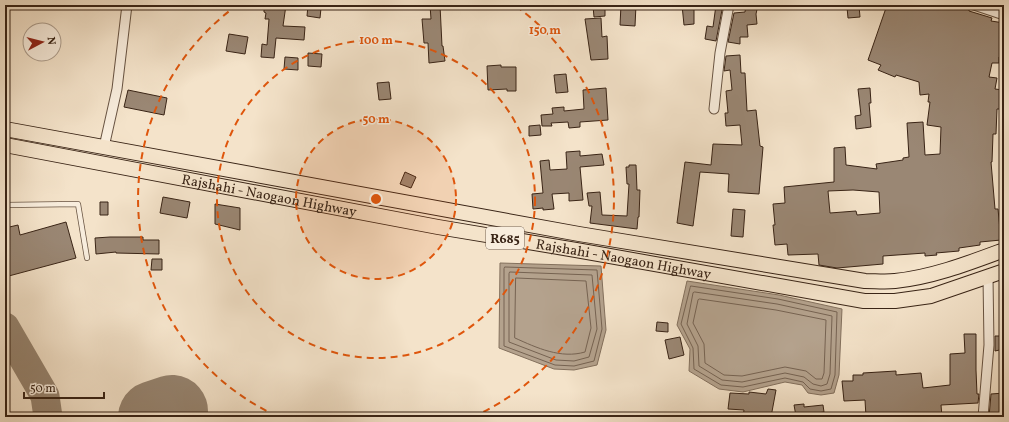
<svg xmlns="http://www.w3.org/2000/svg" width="1009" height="422" font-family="Vollkorn,serif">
<rect width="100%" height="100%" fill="#f4e3ca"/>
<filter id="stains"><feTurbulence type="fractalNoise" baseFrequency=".005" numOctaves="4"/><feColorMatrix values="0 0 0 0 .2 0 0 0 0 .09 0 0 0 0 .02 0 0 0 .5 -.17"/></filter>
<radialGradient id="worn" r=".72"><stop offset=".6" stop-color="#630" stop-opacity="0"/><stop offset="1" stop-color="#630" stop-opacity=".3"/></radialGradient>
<path fill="#b4a28d" stroke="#83705d" d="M500,263L601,266L606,330L597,365L574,370L554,369L499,348Z
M687,281L779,295L842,309L839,375L834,393L821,395L808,393L802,385L785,382L743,392L719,389L689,371L690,349L677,325Z"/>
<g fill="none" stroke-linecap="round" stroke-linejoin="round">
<path stroke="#766352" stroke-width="1" d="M505,267L597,270L602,329L594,361L574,366L555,365L504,346V269Z
M510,272L592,275L597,329L589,357L574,361L556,360L509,342V274Z
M516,278L586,281L591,328L585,352C561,359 537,348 515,338Z
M691,286L778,299L837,312L835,375L831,389L821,391L810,389L803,382L785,378L743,387L721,385L694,369L693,348L681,324L690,288Z
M695,292L777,304L832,316L830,374L827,384L821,386L813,384L804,377L785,373L742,382L722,380L699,366L698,346L687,324L693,293Z
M700,299L776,310L826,320L824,373L822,379H816L806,371L785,367L742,376L724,375L705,363L704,344L693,323L698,300Z"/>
<path stroke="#968470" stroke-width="29" d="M5,327L45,396L48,417"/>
<path stroke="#968470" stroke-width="72" d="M154,417L172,411"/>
</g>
<path fill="#9a8774" stroke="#392416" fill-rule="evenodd" d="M264,5H286L283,26L305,27L304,40L276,38L274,58L261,57L262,44L267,45L269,19H265L266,13L264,12Z
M308,5H320L319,8H321L320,18L307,16Z
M430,5H440L442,46H443L445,61L429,63L428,43H424L422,19H431Z
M605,5V16L594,17L593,6Z
M621,5H636L635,26L620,25Z
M682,5H694V24L684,25Z
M716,5H723L716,41L705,39L707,26L713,27Z
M746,5H758L756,14L757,24L747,25L748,37H740V44L728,42L734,13L745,12Z
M887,5H904L920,9V5H949L969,9V11L992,18L991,21L1004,23V56L999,57V63H992L989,77L997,78L995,89L1003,90L1001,109H997L996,134H993L992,162H991L995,209H998L1001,240L980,242V245L959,248V251L936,253L937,255L925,256V253L883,256V264L837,268L819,265L818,254L788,255L787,244L775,245L773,225H775L773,204L785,203L784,187L834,182V148L845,147L846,165L877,169L876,164L903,160V158L909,157L907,123L923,122L925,155L940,154L941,127L927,125L930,102H928L929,94L920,95L919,82L896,75L895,77L878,70L881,65L868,60ZM853,190L879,192L880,213L857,215L856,211L830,213L828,191Z
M859,6L860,17L848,18L847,7Z
M601,18L602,37L607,36L608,59L591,60L585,19Z
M229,34L248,37L245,54L226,51Z
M308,53L322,54L321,67L308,66Z
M740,55L741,73H745L747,111L756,110L760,146L763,147L759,194L728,192L729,174L700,172L693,226L677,223L685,162L711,165L713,144L742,145L740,125L726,126L725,113H728L726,91L732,90L730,70L724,71L726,56Z
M285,57L298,58V70L284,69Z
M501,65V67H516V91H507V89L488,90L487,66Z
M566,74L568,92L556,93L554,75Z
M389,82L391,99L379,100L377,83Z
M606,88L608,120L580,122V127L569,128L568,122L551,123L552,126H542L541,115L553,114L552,108L564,107V111L584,109L583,90Z
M870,88L871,103H869L871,127L856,129L855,116L861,115L858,89Z
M128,90L167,98L164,115L124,107Z
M540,125L541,135L529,136V126Z
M580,151V156L602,154L604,165L580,167L583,200L569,201V193L552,194L554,209L543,210V208L533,209L532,194L543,193L540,161L549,160L550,170L567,169L566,152Z
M629,165H636L637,190H640L639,217H638L637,229L590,223L592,206H589L587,193L600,192L602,215L627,216L629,184H627L626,167H629Z
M405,172L416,177L411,188L400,184Z
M163,197L190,202L187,218L160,213Z
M100,202H108V215H100Z
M215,204L240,208V230L215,224Z
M733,209L745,210L743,237L731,236Z
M66,222L76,258L5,277V228L18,225L20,235Z
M110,237H143V240H159V254L116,253V252L96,254L95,238Z
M152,259H162V270H151Z
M657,322L668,323V332L656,331Z
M964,334H976V370L977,394H979L978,403L941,405L942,417H866L865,400L844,401L842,381H853V375H863V373L896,371V375L921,373L923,388L950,385V354L965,353Z
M995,336H1001V338L1004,337V349L995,351Z
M680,337L684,355L669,359L665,340Z
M768,389L776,390L771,417H743L744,410L728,409L730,393L749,394V392L766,394Z
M1004,393V417H989L991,394Z
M804,404V407L823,405L824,412L816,413L817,417H808V414L796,416L794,405Z"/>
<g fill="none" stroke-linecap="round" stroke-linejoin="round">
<defs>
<path id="lane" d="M5,205L78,204L87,258"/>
<path id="street" d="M974,5L1004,15
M714,109L720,53L729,5
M104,147L117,89L127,5
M983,417L989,345L988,277"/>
<g id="primary">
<path d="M5,129L579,234L865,281C875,281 885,282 895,281C933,277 969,263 1004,250"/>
<path id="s1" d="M5,145L438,227L576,250L864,301H895L931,296L1004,271"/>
</g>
</defs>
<use href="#lane" stroke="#685443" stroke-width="6"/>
<use href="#street" stroke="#685443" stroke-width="11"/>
<use href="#primary" stroke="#392416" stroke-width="16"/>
<use href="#lane" stroke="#f8eddd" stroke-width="4.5"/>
<use href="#street" stroke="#f8eddd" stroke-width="9"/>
<use href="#primary" stroke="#f4e3ca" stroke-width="14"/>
</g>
<circle cx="376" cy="199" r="80" fill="#df560c" fill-opacity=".12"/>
<g fill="none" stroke="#df560c" stroke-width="2" stroke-dasharray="7 5">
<circle cx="376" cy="199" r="80"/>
<circle cx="376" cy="199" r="159"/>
<path d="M277 416A239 239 0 0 1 236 6M516 6A239 239 0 0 1 475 416"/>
</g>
<g text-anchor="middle" stroke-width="3" stroke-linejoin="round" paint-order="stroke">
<rect fill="#f8eddd" stroke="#726052" stroke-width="1" x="486" y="227" width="38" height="22" rx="3"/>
<g font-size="13" font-weight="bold" fill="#392416">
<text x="505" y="243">R685</text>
</g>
<g font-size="14" fill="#392416" stroke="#f8eddd">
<text dy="5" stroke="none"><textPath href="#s1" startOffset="269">Rajshahi - Naogaon Highway</textPath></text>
<text dy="5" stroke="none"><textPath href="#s1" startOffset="629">Rajshahi - Naogaon Highway</textPath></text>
</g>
</g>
<circle cx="376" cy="199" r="6" fill="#df560c" stroke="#f8eddd" stroke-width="2"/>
<g font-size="12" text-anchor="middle" font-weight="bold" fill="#df560c" stroke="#f8eddd" stroke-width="3" stroke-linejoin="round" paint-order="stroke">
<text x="545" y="34">150 m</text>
<text x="376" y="44">100 m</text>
<text x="376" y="123">50 m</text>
</g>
<rect width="1009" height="422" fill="none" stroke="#f4e3ca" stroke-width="20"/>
<rect x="6" y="6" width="997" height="410" fill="none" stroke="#392416" stroke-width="2"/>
<rect x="10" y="10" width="989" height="402" fill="none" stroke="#392416"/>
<g transform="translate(42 42) rotate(83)"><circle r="19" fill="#f8eddd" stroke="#ac9d8d"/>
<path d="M0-3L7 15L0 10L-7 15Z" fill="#8f2418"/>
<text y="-6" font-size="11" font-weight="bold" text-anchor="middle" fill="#392416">N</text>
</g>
<path d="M24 392v6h80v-6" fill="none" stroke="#392416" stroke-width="2"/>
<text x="30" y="392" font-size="12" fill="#392416" stroke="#f8eddd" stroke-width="3" paint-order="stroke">50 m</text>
<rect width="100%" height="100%" filter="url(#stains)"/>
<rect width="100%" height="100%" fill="url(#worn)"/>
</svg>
